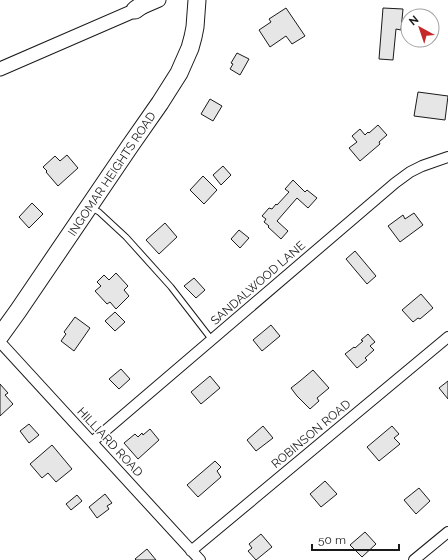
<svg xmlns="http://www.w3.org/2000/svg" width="448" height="560" font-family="Raleway,sans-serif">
<rect width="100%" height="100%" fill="#fff"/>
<path fill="#e6e6e6" stroke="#1a1a1a" d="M286,8L305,36L292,44L286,36L270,47L259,30L271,22L269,19Z
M383,8L403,9L401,30L396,29L393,60L379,59Z
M237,53L249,59L240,75L230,69L233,64L231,63Z
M418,92L448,96L445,120L414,116Z
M210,99L222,106L213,121L201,114Z
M378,125L387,135L379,142L380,144L360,161L349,148L357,142L352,136L360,129L365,135L368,132L369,133Z
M67,155L78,168L58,186L46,172L47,171L43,167L55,156L60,161Z
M223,166L231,175L221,185L213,175Z
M203,176L217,190L204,204L190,190Z
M293,180L305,192L307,190L317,198L308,208L297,198L277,221L288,231L281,239L268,227L269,226L264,222L266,219L262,216L269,208L272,209L276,204L277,205L289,192L285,189Z
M32,203L43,214L29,228L19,217Z
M414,213L423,225L400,242L388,226L403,215L405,219Z
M165,223L177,237L159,254L146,240Z
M239,230L249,238L240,248L231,239Z
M355,251L376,276L367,284L346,259Z
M116,273L128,286L124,290L129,296L116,309L110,302L107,304L95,291L101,286L97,282L104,275L109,280Z
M194,278L205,290L196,298L184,286Z
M421,294L433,308L420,319L418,318L413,322L402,310Z
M115,312L125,322L115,331L105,321Z
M75,317L90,328L74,351L61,341L66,334L64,332Z
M271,325L280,336L262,351L253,340Z
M368,334L375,342L370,346L374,350L365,358L367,360L357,368L345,354L354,347L355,348L363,341L361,340Z
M121,369L130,379L119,389L109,379Z
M313,370L329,388L317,398L319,401L310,409L297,396L291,388L300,381Z
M210,376L220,388L201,404L191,392Z
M448,381V399L439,388Z
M0,384L8,393L5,395L13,404L0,416Z
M29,424L39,435L29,443L20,431Z
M263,426L273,438L256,451L247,440Z
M392,426L399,434L394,438L400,444L379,461L367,447Z
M150,429L159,440L138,459L124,443L135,434L138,437L142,433L143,435Z
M52,445L72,469L56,482L48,473L42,478L30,464Z
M215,461L221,467L217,471L221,477L198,497L187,485Z
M325,481L337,494L321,507L310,494Z
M419,488L430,501L416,514L404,500Z
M105,494L112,503L107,506L109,509L97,518L89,507Z
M77,495L82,501L71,510L66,504Z
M365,532L376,544L362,557L350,545Z
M261,534L272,547L256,560L248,551L252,548L249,544Z
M147,549L156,560H136L135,559Z"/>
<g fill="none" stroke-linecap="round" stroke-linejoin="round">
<defs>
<path id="service" d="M92,208L99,212L126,237L171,287L212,340"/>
<path id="minor" d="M0,342L200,560
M92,442L395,183L410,172L422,166L448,157
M191,551L448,337
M414,560L448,532"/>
<path id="tertiary" d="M0,69L159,0"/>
<path id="primary" d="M135,10L149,0
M0,336L18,311L130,146L160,103L179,73L190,48L193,37L195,27L197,0"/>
</defs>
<use href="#service" stroke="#1a1a1a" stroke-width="7"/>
<use href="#minor" stroke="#1a1a1a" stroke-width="12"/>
<use href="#tertiary" stroke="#1a1a1a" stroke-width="15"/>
<use href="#primary" stroke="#1a1a1a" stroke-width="19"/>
<use href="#service" stroke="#fff" stroke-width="5"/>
<use href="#minor" stroke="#fff" stroke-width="10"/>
<use href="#tertiary" stroke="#fff" stroke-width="13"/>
<use href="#primary" stroke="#fff" stroke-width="17"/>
</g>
<g text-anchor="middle" stroke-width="3" stroke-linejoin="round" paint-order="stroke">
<g font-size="12" fill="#1a1a1a" stroke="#fff">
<text transform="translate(112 174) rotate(-56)" y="4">INGOMAR HEIGHTS ROAD</text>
<text transform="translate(258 283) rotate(-41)" y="4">SANDALWOOD LANE</text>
<text transform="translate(311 434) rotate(-40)" y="4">ROBINSON ROAD</text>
<text transform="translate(110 442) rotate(47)" y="4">HILLIARD ROAD</text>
</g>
</g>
<g transform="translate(420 28) rotate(320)"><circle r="19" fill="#ffffff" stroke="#a3a3a3"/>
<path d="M0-3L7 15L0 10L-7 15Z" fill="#c62828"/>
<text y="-6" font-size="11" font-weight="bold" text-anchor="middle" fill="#1a1a1a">N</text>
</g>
<path d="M312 544v6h87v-6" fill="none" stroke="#1a1a1a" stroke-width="2"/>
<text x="318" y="544" font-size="12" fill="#1a1a1a" stroke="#ffffff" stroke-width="3" paint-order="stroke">50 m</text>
</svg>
